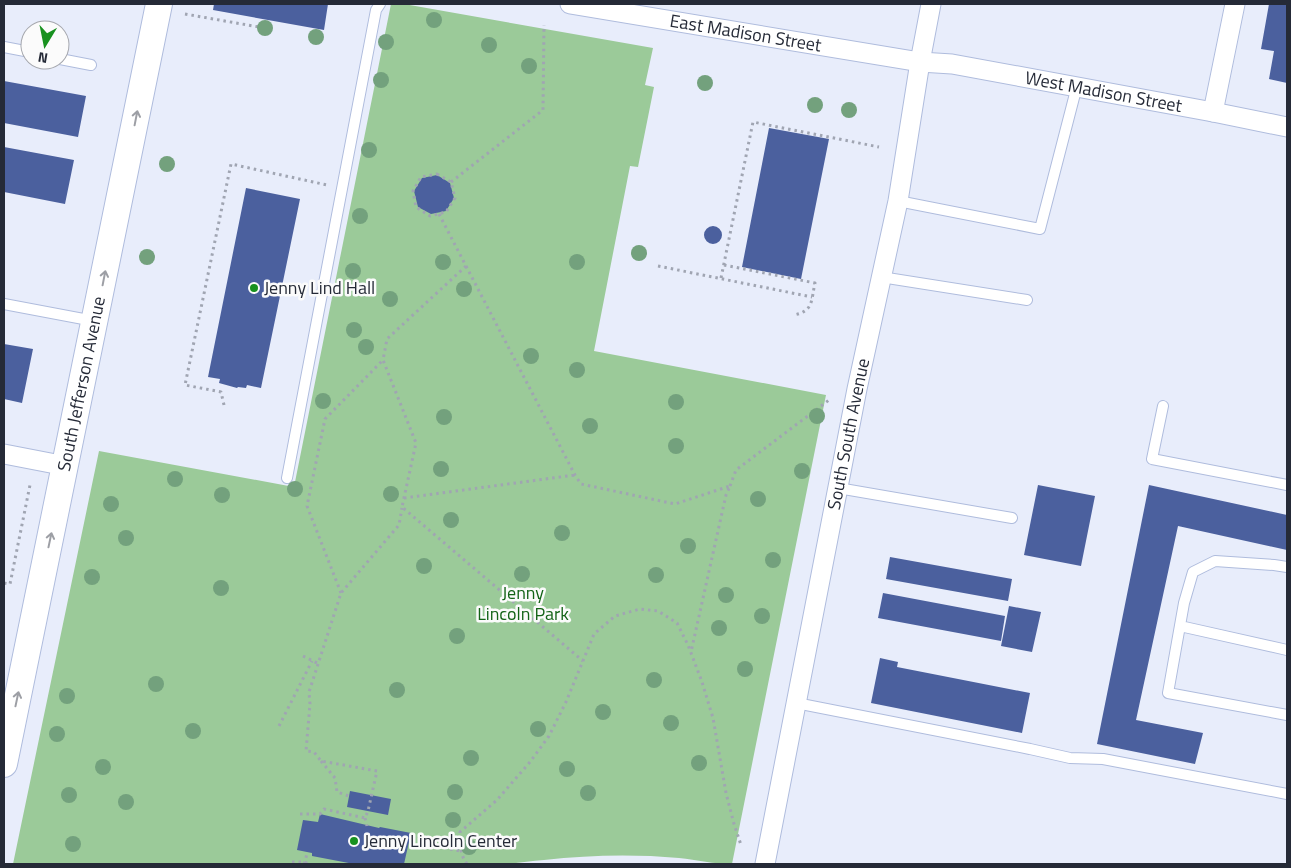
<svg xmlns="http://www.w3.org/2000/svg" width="1291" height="868" font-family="'Titillium Web',sans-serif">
<rect width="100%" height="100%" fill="#e8edfb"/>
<path fill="#9bca99" d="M391,4H404L653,48L645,85L654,87L638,167L630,166L594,351L826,395L732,864C714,864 697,860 679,858C634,854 589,855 544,860C532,861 521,862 509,864H13L99,451L294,487Z"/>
<path fill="#4b609e" d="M214,4H328L324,30L213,10Z
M1269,4H1287V83L1269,79L1274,51L1261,49Z
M4,81L86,96L78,137L4,123Z
M769,128L829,139L801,279L742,267Z
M4,147L74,160L65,204L4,192Z
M437,175L450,183L454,198L446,211L431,214L418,207L414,191L422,178Z
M246,188L300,199L261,388L247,385L246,388L238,387L237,388L219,383L220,379L208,377Z
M704 235a9 9 0 1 1 18 0a9 9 0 1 1-18 0Z
M4,344L33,349L22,403L4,399Z
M1038,485L1095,496L1081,566L1024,555Z
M1149,485L1287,515V550L1178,526L1136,720L1203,733L1195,764L1097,744Z
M890,557L1012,579L1008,601L886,579Z
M883,593L1005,616L1001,641L878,618Z
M1009,606L1041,612L1032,652L1001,646Z
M880,658L898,662L897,667L1030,693L1022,733L871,703Z
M350,791L391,799L388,815L347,807Z
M320,814L379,828L380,827L411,833L404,864H354L312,856V853L297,850L303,820L318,822Z"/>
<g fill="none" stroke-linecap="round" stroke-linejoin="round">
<defs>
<path id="lane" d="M4,47L30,52
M60,59L91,65
M898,201L1040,229L1077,86
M881,277L1027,300
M4,304L94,321
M1163,406L1152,459L1287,485
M287,478L376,10L380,4
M838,488L1012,518
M1287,567L1274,565L1215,561L1193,572L1184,603L1168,693L1287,715
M1180,626L1287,650
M796,703L1030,749L1070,758L1103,759L1287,794"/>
<g id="street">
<path id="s1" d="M570,4L920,62L952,64L1213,112L1287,127"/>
<path d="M1213,112L1235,4"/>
<path d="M4,454L66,466"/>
<path id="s2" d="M765,864L857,389L898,201L920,62L931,4"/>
</g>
<g id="secondary">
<path id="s3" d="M4,764L159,4"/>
</g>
</defs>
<use href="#lane" stroke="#afbcdd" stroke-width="12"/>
<use href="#street" stroke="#afbcdd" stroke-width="21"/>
<use href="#secondary" stroke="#afbcdd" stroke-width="28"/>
<path stroke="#a0a5b2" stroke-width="3" stroke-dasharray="2.5 4" stroke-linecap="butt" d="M185,14L259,27
M437,174L451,182L455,198L446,212L430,216L416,207L413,191L421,177Z
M451,182L543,110L544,25
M439,214L466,266L387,339L383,360L416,443L402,507L583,661
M724,265L815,283C811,300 814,311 794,315
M466,266L575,475L581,484L675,504L730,486L726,495L691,652
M658,266L812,297
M721,278L753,122L879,147
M224,405L221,392L185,385L231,164L327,185
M730,486L736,470L829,400
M404,498L575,475
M4,583L10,584L30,485
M341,593L307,506L325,419L383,360
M303,656L317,663
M279,726L312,661
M321,761L335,778L337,792L349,796
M300,814H320L324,809L365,818L368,811L377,771L321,761L314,752L306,751L310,704L309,692L341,593L399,525L402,508
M365,818L367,826
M412,841L460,851
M292,862H305L308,864
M304,864L307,854
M467,864C460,855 460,844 460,832L497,800L530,762L549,736L566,702L594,634L615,616L640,609L658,611L677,623L688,645L702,682L713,718L726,793L734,824L741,845"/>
<use href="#lane" stroke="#fff" stroke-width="10"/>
<use href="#street" stroke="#fff" stroke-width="19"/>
<use href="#secondary" stroke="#fff" stroke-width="26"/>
</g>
<g fill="#73a17d">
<circle cx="434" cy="20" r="8"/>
<circle cx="265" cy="28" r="8"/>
<circle cx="316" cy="37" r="8"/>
<circle cx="386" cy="42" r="8"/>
<circle cx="489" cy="45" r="8"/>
<circle cx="529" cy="66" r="8"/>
<circle cx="381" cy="80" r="8"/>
<circle cx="705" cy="83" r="8"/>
<circle cx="815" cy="105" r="8"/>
<circle cx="849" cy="110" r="8"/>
<circle cx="369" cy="150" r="8"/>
<circle cx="167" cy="164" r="8"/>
<circle cx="360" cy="216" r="8"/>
<circle cx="639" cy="253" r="8"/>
<circle cx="147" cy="257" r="8"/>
<circle cx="443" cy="262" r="8"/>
<circle cx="577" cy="262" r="8"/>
<circle cx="353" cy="271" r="8"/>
<circle cx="464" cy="289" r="8"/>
<circle cx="390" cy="299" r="8"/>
<circle cx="354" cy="330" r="8"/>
<circle cx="366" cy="347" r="8"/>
<circle cx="531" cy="356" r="8"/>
<circle cx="577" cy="370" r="8"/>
<circle cx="323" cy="401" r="8"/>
<circle cx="676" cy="402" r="8"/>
<circle cx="817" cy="416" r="8"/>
<circle cx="444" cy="417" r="8"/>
<circle cx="590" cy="426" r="8"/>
<circle cx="676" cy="446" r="8"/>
<circle cx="441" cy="469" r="8"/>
<circle cx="802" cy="471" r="8"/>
<circle cx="175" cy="479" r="8"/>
<circle cx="295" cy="489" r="8"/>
<circle cx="391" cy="494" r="8"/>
<circle cx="222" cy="495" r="8"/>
<circle cx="758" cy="499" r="8"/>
<circle cx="111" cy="504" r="8"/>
<circle cx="451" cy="520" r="8"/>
<circle cx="562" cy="533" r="8"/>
<circle cx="126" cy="538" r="8"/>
<circle cx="688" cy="546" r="8"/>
<circle cx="773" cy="560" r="8"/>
<circle cx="424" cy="566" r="8"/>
<circle cx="522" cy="574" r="8"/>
<circle cx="656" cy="575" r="8"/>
<circle cx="92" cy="577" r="8"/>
<circle cx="221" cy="588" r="8"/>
<circle cx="726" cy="595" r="8"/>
<circle cx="762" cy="616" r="8"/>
<circle cx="719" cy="628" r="8"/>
<circle cx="457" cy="636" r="8"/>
<circle cx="745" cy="669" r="8"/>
<circle cx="654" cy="680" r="8"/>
<circle cx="156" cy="684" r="8"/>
<circle cx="397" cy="690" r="8"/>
<circle cx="67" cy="696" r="8"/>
<circle cx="603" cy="712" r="8"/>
<circle cx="671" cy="723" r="8"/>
<circle cx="538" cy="729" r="8"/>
<circle cx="193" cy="731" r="8"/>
<circle cx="57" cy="734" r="8"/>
<circle cx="471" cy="758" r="8"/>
<circle cx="699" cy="763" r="8"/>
<circle cx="103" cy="767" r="8"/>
<circle cx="567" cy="769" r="8"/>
<circle cx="455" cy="792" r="8"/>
<circle cx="588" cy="793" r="8"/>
<circle cx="69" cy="795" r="8"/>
<circle cx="126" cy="802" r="8"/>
<circle cx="453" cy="820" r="8"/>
<circle cx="73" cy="844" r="8"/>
<circle cx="469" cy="847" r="8"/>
</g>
<defs><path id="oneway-shaft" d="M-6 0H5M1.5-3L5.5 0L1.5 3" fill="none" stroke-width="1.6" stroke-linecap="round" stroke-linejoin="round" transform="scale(1.25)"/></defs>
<g stroke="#9d9fa5">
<use href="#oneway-shaft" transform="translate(136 118) rotate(-79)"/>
<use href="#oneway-shaft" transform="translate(104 278) rotate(-79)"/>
<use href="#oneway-shaft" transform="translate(50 540) rotate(-78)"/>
<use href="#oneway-shaft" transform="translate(17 699) rotate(-78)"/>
</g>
<g fill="#18911f" stroke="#fbfbfb" stroke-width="2">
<circle cx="254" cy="288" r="5"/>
<circle cx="354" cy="841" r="5"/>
</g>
<g text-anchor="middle" stroke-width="5" stroke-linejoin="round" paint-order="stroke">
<g font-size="18" fill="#252a37" stroke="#fbfbfb">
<text dy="6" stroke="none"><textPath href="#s1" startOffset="178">East Madison Street</textPath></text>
<text dy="6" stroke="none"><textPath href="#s1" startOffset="541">West Madison Street</textPath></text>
<text dy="6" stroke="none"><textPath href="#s3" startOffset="388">South Jefferson Avenue</textPath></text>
<text dy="6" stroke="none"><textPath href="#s2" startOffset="438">South South Avenue</textPath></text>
</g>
<g font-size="18" fill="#252a37" stroke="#fbfbfb" text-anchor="start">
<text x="264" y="294">Jenny Lind Hall</text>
<text x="364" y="847">Jenny Lincoln Center</text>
</g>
<g font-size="18" fill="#136316" stroke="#fbfbfb">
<text x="523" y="599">Jenny<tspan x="523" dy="21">Lincoln Park</tspan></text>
</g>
</g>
<rect width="1291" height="868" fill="none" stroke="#252a37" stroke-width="10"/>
<g transform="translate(45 45) rotate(190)"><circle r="24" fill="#fbfbfb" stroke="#a5a7ad"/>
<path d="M0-4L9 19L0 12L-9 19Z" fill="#18911f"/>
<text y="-8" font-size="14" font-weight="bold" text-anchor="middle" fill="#252a37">N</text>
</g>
</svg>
